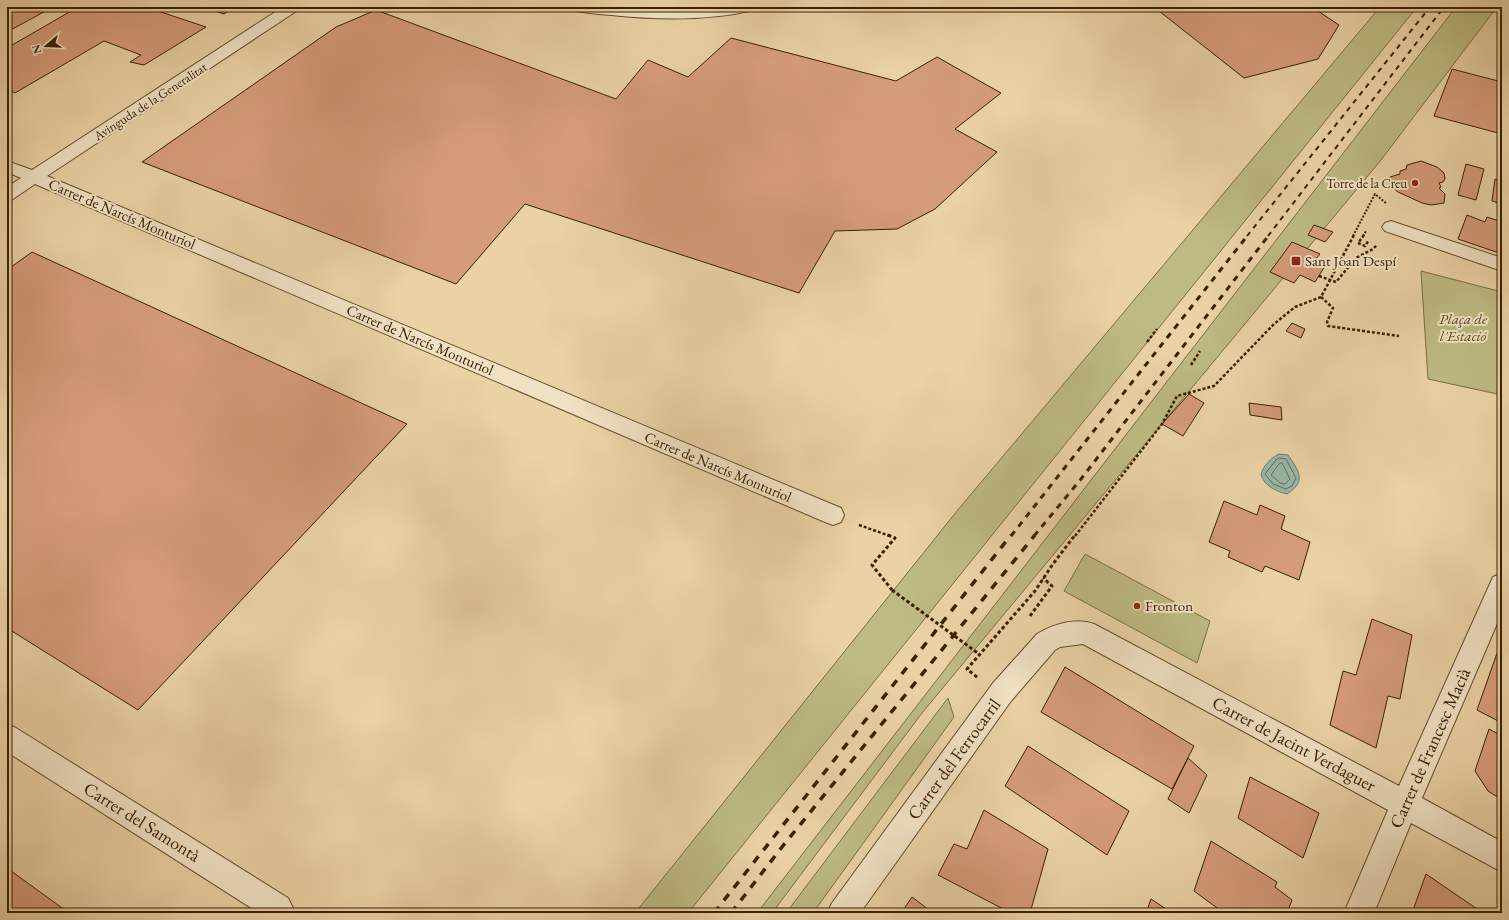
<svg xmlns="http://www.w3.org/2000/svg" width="1509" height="920" font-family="'EB Garamond',serif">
<rect width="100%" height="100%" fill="#ead2a5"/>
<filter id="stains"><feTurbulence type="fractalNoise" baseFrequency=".005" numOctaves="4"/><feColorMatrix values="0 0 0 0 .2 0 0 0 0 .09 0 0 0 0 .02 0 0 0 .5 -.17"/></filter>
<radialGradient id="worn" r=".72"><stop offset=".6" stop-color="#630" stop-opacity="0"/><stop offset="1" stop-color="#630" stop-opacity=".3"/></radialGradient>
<path fill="#bdba82" stroke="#7c6d42" d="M1380,7H1417L688,913H635L957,511Z
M1456,7H1497L1381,160L922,713L772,913H757Z
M1421,271L1502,292V395L1428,379Z
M1085,554L1210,621L1197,663L1064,591Z
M948,698L954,717L813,913H786Z"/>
<path fill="#98b7a9" stroke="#727b66" d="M1279,454L1288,455C1299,471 1307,481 1287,494C1275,491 1265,486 1261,475C1262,467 1272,457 1279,454Z"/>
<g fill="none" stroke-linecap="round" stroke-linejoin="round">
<path stroke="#696c55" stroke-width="1" d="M1280,458L1286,459L1296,478L1292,486L1286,489L1273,484L1265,474L1276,460Z
M1282,463L1290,479L1285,484L1280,483L1271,475L1279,464Z"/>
</g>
<path fill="#d59c79" stroke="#3a2001" d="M7,7H53L7,32Z
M78,7H146L206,27L144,65L130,62L141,55L104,41L15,93L7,89V48Z
M203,7H235L224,14Z
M1154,7H1312L1339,25L1318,59L1244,78Z
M376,10L616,99L648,60L688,77L731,38L896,81L937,57L1001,93L955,129L997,152L935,209L897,229L835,231L799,293L525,204L456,284L142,162L336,27Z
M1452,69L1502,82V134L1434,116Z
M1421,161L1437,167L1444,173L1445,179L1443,182L1439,183L1441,187L1439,188L1445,194L1444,203L1431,205L1422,203L1398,192L1390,185L1389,182L1390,177L1400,174V171L1406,169L1407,165Z
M1466,164L1484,169L1476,200L1458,195Z
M1495,179L1502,181V204L1492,201Z
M1467,215L1485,222L1487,217L1502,222V243L1499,253L1458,239Z
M1314,225L1333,232L1325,242L1308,235Z
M1292,242L1320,254L1314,261L1325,266L1315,282L1300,275L1294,283L1270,272Z
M32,252L407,424L138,710L7,628V270Z
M1292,323L1305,329L1301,338L1286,331Z
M1189,394L1204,403L1183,436L1162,424Z
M1249,403L1281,407L1282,420L1250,415Z
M1224,501L1257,515L1260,505L1285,516L1281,529L1310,542L1299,580L1265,566L1262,572L1228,557L1230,551L1209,542Z
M1372,619L1412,635L1400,699L1388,696L1376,748L1330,725L1343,671L1356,675Z
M1502,639V723L1477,710Z
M1065,667L1194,746L1172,789L1041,712Z
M1489,729L1502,736V800L1488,791L1475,771Z
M1028,746L1129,811L1107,855L1005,786Z
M1188,758L1207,775L1189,813L1168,799Z
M1250,777L1319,813L1303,858L1238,818Z
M984,810L1048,849L1030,913H1011L938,875L954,844L967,849Z
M1211,841L1277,882L1275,887L1292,900L1287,913H1224L1194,891Z
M7,868L69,913H7Z
M1426,874L1483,913H1412Z
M912,897L933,913H901Z
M1151,899L1172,913H1146Z"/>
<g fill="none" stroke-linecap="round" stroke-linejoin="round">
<defs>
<path id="minor" d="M283,7H300L298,10L47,176L841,508L844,515L841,522L833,525L825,522L35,184L13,199L7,201V187L21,178L7,172V161L32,170Z
M570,7H614L663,10L756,7L754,10C708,21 658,20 611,15C598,14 585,13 572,10Z
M1391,221L1502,258V271L1385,231L1382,227L1385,223Z
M1502,573V612L1422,798L1502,842V872L1411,823L1374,913H1344L1388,810L1083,644L1060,647L1055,650L1011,701L860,913H827L832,903L993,683L1037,634C1053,624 1076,617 1094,624L1399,786L1493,577Z
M7,724L16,728L288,898L293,908L291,913H259L7,752Z"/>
</defs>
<use href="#minor" stroke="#664c2a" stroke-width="2"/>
<path stroke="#3a2001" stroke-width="2" stroke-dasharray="2 1.5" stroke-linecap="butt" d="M1353,236L1375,194L1386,203L1385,204
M1363,236L1366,231"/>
<path stroke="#3a2001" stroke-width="2.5" stroke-dasharray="3 2" stroke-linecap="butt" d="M1364,235L1358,243L1365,246L1369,240
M1319,276L1336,282L1356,258L1373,249L1377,245
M1321,297L1333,308L1327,322L1328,326L1399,336
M1147,342L1157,329
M1191,365L1200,351
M859,525L890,536
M1075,536L1162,424L1177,396L1214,386L1274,324L1295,307L1321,297L1354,235"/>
<path stroke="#3a2001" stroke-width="3" stroke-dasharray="3.5 2.5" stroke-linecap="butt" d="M888,535L895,538L872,565L892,590
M1030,616L1052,586L1043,578
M977,677L967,669L1035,591L1053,564L1075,535"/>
<use href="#minor" fill="#f1e2c4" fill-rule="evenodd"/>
<path stroke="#3a2001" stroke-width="2" stroke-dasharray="5 5" stroke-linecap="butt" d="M1247,236L1430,7
M1268,236L1444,7"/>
<path stroke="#3a2001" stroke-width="3" stroke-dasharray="6 6" stroke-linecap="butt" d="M1011,536L1248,235
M1034,536L1081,479L1269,235"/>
<path stroke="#3a2001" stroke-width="3.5" stroke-dasharray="8 8" stroke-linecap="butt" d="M714,913L1011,535
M731,913L782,847L1035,535"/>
<path stroke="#3a2001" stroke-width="3" stroke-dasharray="3.5 2.5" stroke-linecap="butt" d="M892,590L979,654"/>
</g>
<g fill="#8f2418" stroke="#f1e2c4" stroke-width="1.5">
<circle cx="1415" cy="183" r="4"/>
<rect x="1291" y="256" width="10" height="10" rx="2"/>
<circle cx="1137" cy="606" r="4"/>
</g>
<g text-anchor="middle" stroke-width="4" stroke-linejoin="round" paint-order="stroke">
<g font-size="13" fill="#3a2001" stroke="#f1e2c4">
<text transform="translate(150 101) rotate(-33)" y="5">Avinguda de la Generalitat</text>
</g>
<g font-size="13" fill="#3a2001" stroke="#f1e2c4" text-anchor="end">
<text x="1407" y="188">Torre de la Creu</text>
</g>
<g font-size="15" fill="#3a2001" stroke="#f1e2c4">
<text transform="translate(122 214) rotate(23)" y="5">Carrer de Narcís Monturiol</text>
<text transform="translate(420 340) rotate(23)" y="5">Carrer de Narcís Monturiol</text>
<text transform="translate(718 467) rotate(23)" y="5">Carrer de Narcís Monturiol</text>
</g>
<g font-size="15" fill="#3a2001" stroke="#f1e2c4" text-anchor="start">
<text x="1305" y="266">Sant Joan Despí</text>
<text x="1145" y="611">Fronton</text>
</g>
<g font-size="15" font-style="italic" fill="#5b4621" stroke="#f1e2c4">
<text x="1463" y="324">Plaça de<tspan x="1463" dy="17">l'Estació</tspan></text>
</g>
<g font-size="18" fill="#3a2001" stroke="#f1e2c4">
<text transform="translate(1294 744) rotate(28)" y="6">Carrer de Jacint Verdaguer</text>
<text transform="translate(1430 748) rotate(-66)" y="6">Carrer de Francesc Macià</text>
<text transform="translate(954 759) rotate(-54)" y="6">Carrer del Ferrocarril</text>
<text transform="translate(142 822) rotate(32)" y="6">Carrer del Samontà</text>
</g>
</g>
<rect width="1509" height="920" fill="none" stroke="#ead2a5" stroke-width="24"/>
<rect x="8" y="8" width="1493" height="904" fill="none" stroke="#3a2001" stroke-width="2"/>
<rect x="12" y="12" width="1485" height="896" fill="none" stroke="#3a2001"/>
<g transform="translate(46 46) rotate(251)" stroke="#f1e2c4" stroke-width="3" paint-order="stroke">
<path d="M0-3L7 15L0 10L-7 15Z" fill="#3a2001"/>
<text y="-6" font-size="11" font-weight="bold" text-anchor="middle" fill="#3a2001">N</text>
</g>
<rect width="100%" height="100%" filter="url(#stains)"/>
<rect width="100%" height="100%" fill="url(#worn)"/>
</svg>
